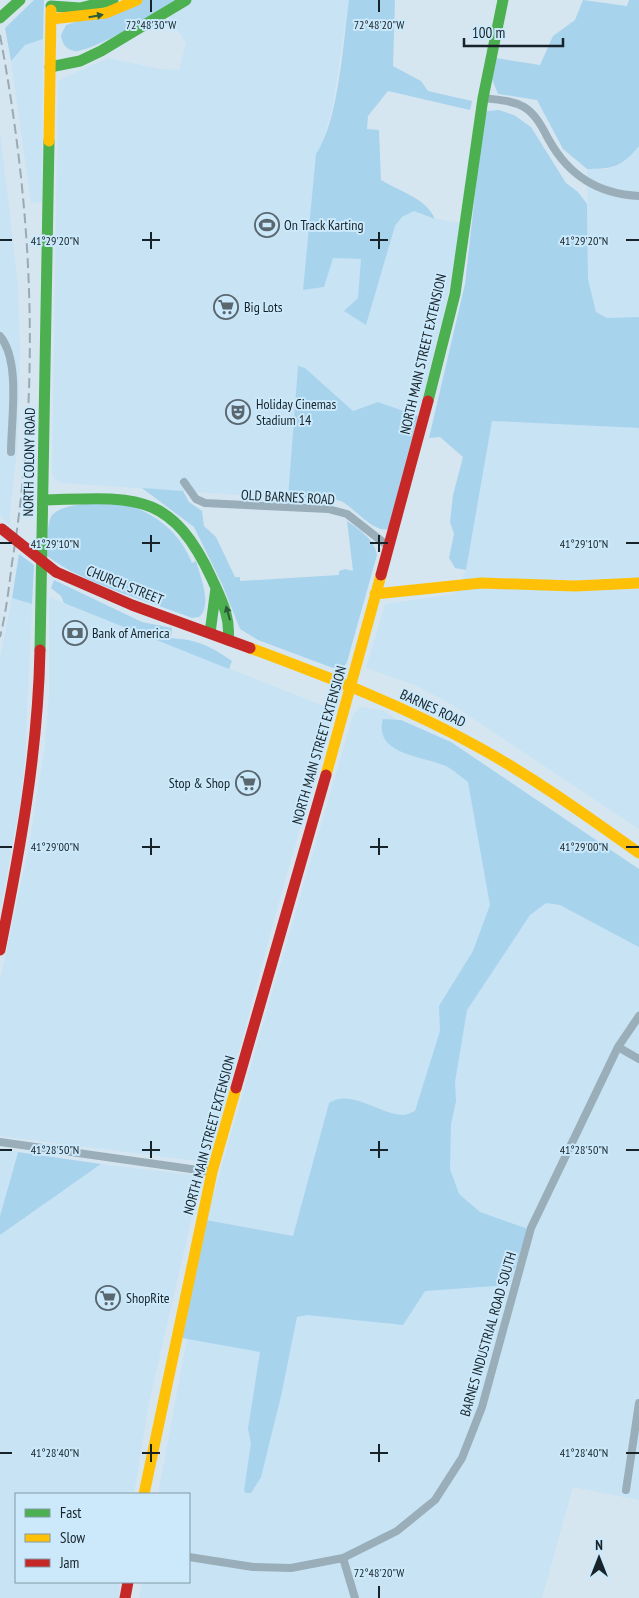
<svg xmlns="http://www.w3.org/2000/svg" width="639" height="1598" font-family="'PT Sans Narrow',sans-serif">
<rect width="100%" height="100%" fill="#d6e6f0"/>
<path fill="#c7e3f4" d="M193,0H349L333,105L322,145L316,155L303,290L324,287L332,258L361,259L358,298L366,325L395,226L402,217L414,211L435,219L461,223L446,305L418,416L378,402L353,411L305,368L298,366L288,498L62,483L54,479L52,473L58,82L63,78L108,58L161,69L179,70L186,43L169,17Z
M43,39L42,202L31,203L11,61L25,45Z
M0,131L18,285L20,347L18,439L9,525L0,515Z
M639,146V317L607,318L596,312L588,279L587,169H609L626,161Z
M492,421L639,428V829L451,704L415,685L366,668L385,604L454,594L466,570Z
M49,597L334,710L279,902L212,1151L205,1162L0,1136V980L28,851L45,744L49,693Z
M12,598L32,604L25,758L21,798L0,910V658Z
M360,707L382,710L563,824L639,876V1500L573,1487L542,1598H139L142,1582H189V1494H158L196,1290L394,1325L433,1130L329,1103L293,1236L206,1220L353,715Z
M0,1148L20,1152L16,1155L0,1216Z
M101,1164L191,1175L198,1181L199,1186L149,1403L134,1494H16V1582H120L119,1598H0V1235Z"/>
<path fill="#a8d3ed" d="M34,0H44L43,39L25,45L11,61L5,28Z
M142,0H178C162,10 89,54 74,51C65,49 62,43 61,35L66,25Z
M349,0H395L393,66L421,81L428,91L472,101L470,110L388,91L368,116L367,129L379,130L381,180C399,191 426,198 435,219L414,211L402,217L395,226L366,325L344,311L358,298L361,259L333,258L324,287L303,290L316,154C339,120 343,42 349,0Z
M583,0L627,6L629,0H639V146C622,167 613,169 587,169L563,149L537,100L498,94L492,79L496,58L540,65L553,36L575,20Z
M499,110L514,115L531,127L566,183L578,192L587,204L588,279L596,312L607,318L639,317V428L492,421L466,570L455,568L449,558L454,534L450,522L453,495L463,457L440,437L429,438L465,284L483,123L487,111Z
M298,366L305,368L353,411L378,402L418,416L388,529C374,533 356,510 343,502C333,497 301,499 288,498Z
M142,488L183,491L189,502L202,511L204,526L216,537L235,577H240V581L339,575V571L345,569L353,571L347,521C359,529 375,540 377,555L347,662L344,667L333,668L258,640L240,629L222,584L194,527Z
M120,502C153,512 179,530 192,563L196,561C200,576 213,605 199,617L192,618C148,601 84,584 47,556C48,545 46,527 51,517C59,502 103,503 120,502Z
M19,554L34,565L32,604L12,598Z
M54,580L142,622L172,628L171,638C199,640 210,646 232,661L229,669L64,603L61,596L51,588Z
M383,719L401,720L451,742L639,869V947L560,905L546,903L530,915L467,1010L455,1082L456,1101L451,1124L450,1169L459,1194L480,1212L528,1229L509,1285L425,1291L403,1325L307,1315L297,1317L281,1396L261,1477L251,1493H246L244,1491L251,1443L248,1429L260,1352L182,1338L206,1220L293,1236L329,1103C351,1088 380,1115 404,1115C407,1115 412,1112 415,1111L440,1031L439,1006L473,951L490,905L468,782C461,777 454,770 446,766C423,756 373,755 383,719Z
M18,1152L101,1164L0,1235V1216Z"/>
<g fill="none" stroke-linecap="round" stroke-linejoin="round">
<path stroke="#9aaeb9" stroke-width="8" d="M483,98C497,100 512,100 524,107C536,114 543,129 549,140C569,176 598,194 639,196
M0,336C21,361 11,420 11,452
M184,482L196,499L205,503L328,509L347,514L388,546
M618,1047L639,1059
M0,1142L212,1172
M626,1490L639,1403
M189,1557L253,1567L291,1568L343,1558L397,1531L435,1500L462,1458L482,1407L531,1228L618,1047L639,1016
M343,1558L355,1598"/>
<path stroke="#4caf50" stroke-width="11" d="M51,6L80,8L113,0
M0,18L20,0
M50,67L80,61L101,51L186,0
M428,401L455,294L483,98L503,0
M43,500C132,498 170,488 212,579C221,599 231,617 228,640
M210,633L216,588
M40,650L49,141"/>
<path stroke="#ffc107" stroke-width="11" d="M51,19L106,13L137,0
M49,141L51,10
M375,594L481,583L575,586L639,583
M250,648C328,677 407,707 480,748C536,779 587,816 639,853
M326,775L381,575
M144,1494L212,1172L236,1088"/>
<path stroke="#c62828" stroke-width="11" d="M56,572L132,605L250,648
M381,575L428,401
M0,950C20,850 38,752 40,650
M236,1088L326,775
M125,1598L128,1582"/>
<path stroke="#9aaab4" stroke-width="2" stroke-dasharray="10 5" stroke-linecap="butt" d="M0,35C33,212 41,384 12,563C9,587 6,613 0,637"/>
<path stroke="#c62828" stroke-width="11" d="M2,529L56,572"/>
</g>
<defs><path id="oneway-solid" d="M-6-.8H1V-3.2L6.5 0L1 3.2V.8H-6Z" transform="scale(1.25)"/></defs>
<g fill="#2c5b39">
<use href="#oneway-solid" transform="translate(96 16) rotate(-10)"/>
<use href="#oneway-solid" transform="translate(228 613) rotate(-106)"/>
</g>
<path fill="none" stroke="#172329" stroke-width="2" d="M151,0V12M379,0V12M151,232V249M379,232V249M0,240H12M142,240H160M370,240H388M626,240H639M151,535V552M379,535V552M0,543H12M142,543H160M370,543H388M626,543H639M151,838V855M379,838V855M0,847H12M142,847H160M370,847H388M626,847H639M151,1141V1158M379,1141V1158M0,1150H12M142,1150H160M370,1150H388M626,1150H639M151,1444V1462M379,1444V1462M0,1453H12M142,1453H160M370,1453H388M626,1453H639M379,1586V1598"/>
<defs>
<symbol id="stadium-ring" viewBox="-11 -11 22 22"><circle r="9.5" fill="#cbe9fb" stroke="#5a676f" stroke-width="1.5"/><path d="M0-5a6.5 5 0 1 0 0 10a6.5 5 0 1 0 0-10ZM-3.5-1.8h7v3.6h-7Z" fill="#5a676f"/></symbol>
<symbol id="supermarket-ring" viewBox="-11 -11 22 22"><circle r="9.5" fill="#cbe9fb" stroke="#5a676f" stroke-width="1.5"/><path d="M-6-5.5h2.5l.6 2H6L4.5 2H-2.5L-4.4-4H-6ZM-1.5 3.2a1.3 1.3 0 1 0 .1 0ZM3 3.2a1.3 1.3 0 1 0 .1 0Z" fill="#5a676f"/></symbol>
<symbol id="theatre-ring" viewBox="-11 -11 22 22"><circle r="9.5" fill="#cbe9fb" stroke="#5a676f" stroke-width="1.5"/><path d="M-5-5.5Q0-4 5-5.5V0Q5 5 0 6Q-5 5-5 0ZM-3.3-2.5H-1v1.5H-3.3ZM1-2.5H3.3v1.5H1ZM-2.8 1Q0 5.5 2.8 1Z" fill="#5a676f"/></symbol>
<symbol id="bank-ring" viewBox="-11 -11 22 22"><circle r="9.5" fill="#cbe9fb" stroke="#5a676f" stroke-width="1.5"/><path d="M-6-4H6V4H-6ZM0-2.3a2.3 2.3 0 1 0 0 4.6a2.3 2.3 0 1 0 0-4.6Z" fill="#5a676f"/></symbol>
</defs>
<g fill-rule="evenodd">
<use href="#stadium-ring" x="253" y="211" width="28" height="28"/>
<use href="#supermarket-ring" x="212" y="293" width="28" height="28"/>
<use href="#theatre-ring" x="224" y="398" width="28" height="28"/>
<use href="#bank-ring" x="61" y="619" width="28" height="28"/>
<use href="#supermarket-ring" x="234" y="769" width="28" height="28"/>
<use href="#supermarket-ring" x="94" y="1284" width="28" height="28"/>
</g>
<g text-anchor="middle" stroke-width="4" stroke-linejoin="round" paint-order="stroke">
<g font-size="14" fill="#172329" stroke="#cbe9fb" text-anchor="start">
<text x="284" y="230">On Track Karting</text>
<text x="244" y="312">Big Lots</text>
<text x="256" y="409">Holiday Cinemas<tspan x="256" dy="16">Stadium 14</tspan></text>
<text x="92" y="638">Bank of America</text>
<text x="230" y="788" text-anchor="end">Stop &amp; Shop</text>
<text x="126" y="1303">ShopRite</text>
</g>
<g font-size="14" fill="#172329" stroke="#cbe9fb">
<text transform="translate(423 354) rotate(-77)" y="5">NORTH MAIN STREET EXTENSION</text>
<text transform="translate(29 462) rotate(-89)" y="5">NORTH COLONY ROAD</text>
<text transform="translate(288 497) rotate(3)" y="5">OLD BARNES ROAD</text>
<text transform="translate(125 585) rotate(22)" y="5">CHURCH STREET</text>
<text transform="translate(433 708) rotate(25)" y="5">BARNES ROAD</text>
<text transform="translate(319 745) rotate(-74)" y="5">NORTH MAIN STREET EXTENSION</text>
<text transform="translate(209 1135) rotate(-75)" y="5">NORTH MAIN STREET EXTENSION</text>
<text transform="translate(488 1334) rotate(-74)" y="5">BARNES INDUSTRIAL ROAD SOUTH</text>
</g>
</g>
<g font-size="12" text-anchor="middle" fill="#172329" stroke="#cbe9fb" stroke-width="4" stroke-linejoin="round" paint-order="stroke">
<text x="151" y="29">72°48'30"W</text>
<text x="379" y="29">72°48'20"W</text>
<text x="55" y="245">41°29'20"N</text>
<text x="584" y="245">41°29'20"N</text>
<text x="55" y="548">41°29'10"N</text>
<text x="584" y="548">41°29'10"N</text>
<text x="55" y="851">41°29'00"N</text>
<text x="584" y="851">41°29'00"N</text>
<text x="55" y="1154">41°28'50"N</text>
<text x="584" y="1154">41°28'50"N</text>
<text x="55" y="1457">41°28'40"N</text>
<text x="584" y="1457">41°28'40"N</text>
<text x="379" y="1577">72°48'20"W</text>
</g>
<rect x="15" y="1493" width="175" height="90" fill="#cbe9fb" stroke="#839aa7"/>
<rect x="25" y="1509" width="25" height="8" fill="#4caf50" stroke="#839aa7"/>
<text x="60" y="1518" font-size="15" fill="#172329">Fast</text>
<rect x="25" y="1534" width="25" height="8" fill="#ffc107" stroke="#839aa7"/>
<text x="60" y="1543" font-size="15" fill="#172329">Slow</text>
<rect x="25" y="1559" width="25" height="8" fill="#c62828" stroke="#839aa7"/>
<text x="60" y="1568" font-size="15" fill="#172329">Jam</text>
<g transform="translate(599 1558)" stroke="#cbe9fb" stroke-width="4" paint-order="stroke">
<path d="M0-4L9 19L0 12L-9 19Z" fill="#172329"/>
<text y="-8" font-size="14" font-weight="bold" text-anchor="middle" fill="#172329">N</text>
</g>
<path d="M464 38v8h99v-8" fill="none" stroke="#172329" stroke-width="2.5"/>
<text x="472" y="38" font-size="15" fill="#172329" stroke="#cbe9fb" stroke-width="4" paint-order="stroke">100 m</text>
</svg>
